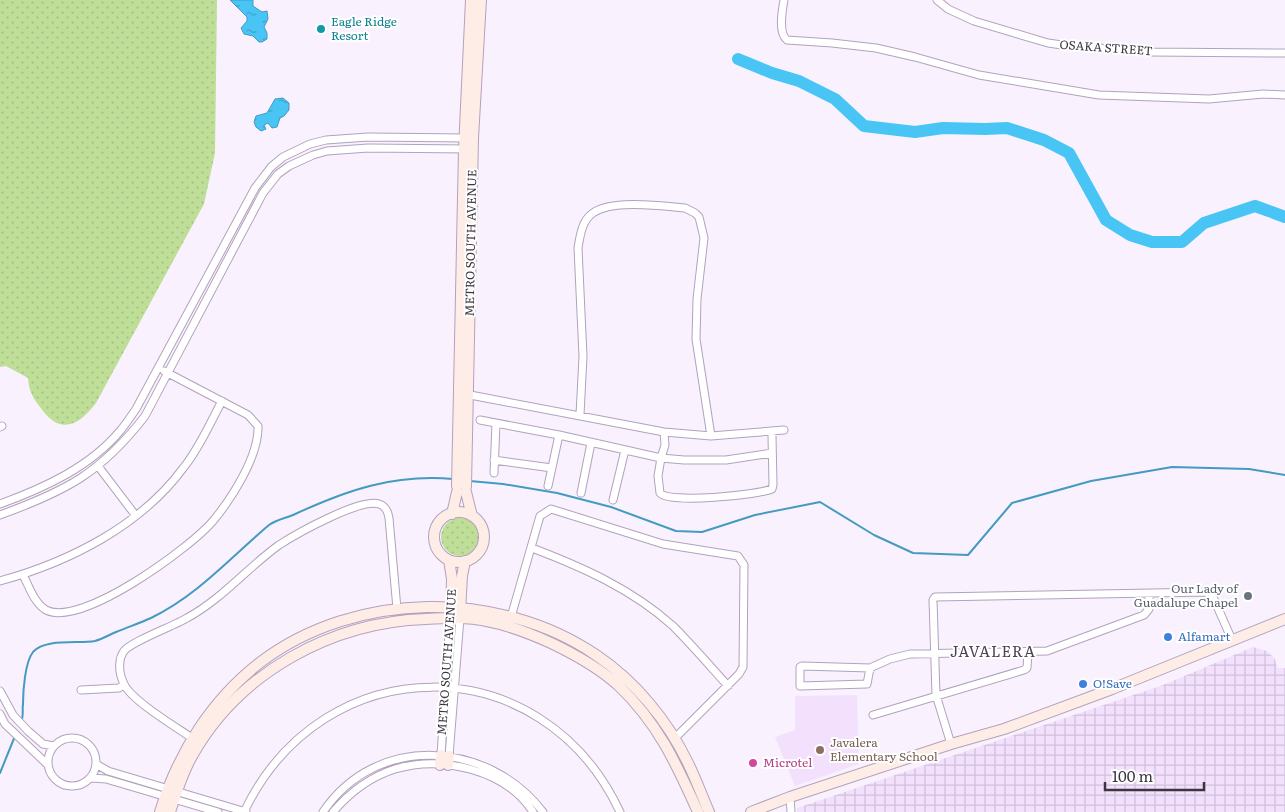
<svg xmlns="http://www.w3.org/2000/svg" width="1285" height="812" font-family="Literata,serif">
<defs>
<pattern id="industrial-grid" width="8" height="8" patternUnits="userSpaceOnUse" patternTransform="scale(1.25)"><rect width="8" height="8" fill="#f2e0fd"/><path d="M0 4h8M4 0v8" fill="none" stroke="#d0c1da"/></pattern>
<pattern id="grass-dots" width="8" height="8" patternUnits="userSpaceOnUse" patternTransform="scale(1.25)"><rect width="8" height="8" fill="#bfdf99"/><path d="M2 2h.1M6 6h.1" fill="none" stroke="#a5c085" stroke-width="1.8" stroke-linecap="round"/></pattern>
<pattern id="water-ripples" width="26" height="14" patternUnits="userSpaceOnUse" patternTransform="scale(1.25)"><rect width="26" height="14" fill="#48c5f5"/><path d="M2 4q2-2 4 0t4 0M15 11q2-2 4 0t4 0" fill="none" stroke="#3da1c8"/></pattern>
</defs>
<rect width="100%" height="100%" fill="#f9f2fe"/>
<path fill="#f2e0fd" d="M857,695L859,764L795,786L775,737L795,730V696Z"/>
<path fill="url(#industrial-grid)" d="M1253,647L1267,651L1275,659L1277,668H1285V812H797V808L1163,685Z"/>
<path fill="url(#grass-dots)" d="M0,0H217L215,153L204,204L96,403C78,427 59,435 40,407C32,396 29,391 28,378L6,366L0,367Z
M441 537a19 19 0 1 1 38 0a19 19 0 1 1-38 0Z"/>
<path fill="url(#water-ripples)" stroke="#449abf" d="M230,0H253V6L262,12L267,11L268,19L264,27L267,33V39L262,42H259L253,36L244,34L241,28L247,21V17Z
M283,98L289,103V110L284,116L280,118L277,127L272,128L268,123L264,125L266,129L261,131L256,127L254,122L256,116L267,113L275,99Z"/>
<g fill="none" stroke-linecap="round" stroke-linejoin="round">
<path stroke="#449abf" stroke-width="2" d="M470,481L503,484L557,493L611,507L676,531L702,532L755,515L820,502L874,535L913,553L968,555L1012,503L1091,481L1172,467L1249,469L1285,475
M21,722C24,716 22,710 23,704C23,691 25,662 33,652C45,638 79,644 95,641C102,639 109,635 116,632C128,627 140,623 151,618C198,595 230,558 269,525C276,520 286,518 293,515C347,490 393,474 453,479
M0,773L15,736"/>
<path stroke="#48c5f5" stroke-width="12" d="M738,59L772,73L799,81L835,99L864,126L915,132L943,128L985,129L1007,128L1044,140L1069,153L1106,220L1130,235L1152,242H1182L1204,223L1255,206L1285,217"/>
<defs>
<path id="street" d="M784,0C782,11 778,33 787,40L832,43L876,48L915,57L979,75L1099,95L1209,99L1263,94L1285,95
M937,0L948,9L974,21L1048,43L1069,46L1151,52L1285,53
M465,394L664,432L711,436L784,430
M580,415L583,356L578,248C580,236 582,220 593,213C612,199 663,206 685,208L695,213L699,217L704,238L697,299L696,339L711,436
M480,420L559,435L661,458L684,460H726L772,453
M0,427L2,426
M664,432L665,445L661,458L658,476L660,493C669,504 757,495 772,489L773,485L772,436
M494,460L552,468
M98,466L136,516
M494,473L496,423
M548,486L559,435
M581,493L591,443
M613,500L625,450
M0,504C44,488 90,467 120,431C126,424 131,416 136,409L255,188L271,167L283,157L310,144L326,140L368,137L468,138
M0,515C66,491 101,473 145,416L263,193L278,174L289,166L313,155L327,151L368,148L468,149
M532,548C582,567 632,589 673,626C692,645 710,666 728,686
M23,575C29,586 34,603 46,610C81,628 190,548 213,521C232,498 259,456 258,426L248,415L164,371
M0,581C69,562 141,526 184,467C200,447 210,423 222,401
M511,617L540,516L551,509L663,544L738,556L744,565L743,667L739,674L674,739
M870,668L867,684L800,686V667L802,666L870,668L890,659L910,654L1047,651L1144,615L1149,609V594
M81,690L119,688L124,685
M0,691L13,715L28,731L43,744L54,746
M0,714L5,724L48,765
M873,715L1024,670L1027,668L1028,652
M48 762a24 24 0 1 1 48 0a24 24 0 1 1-48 0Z
M192,738C176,727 131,700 124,684C121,678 119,669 120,662C120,659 122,654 124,651C132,641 174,626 187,618C222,599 247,568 279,545C296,534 360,498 379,504C386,506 388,512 389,518L397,609
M951,744L936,695L933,600L935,597L1207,592L1213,597L1232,640
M441,755L450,618
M449,756L460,618
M96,764L108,771L246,812
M91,778L106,779L218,812
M790,797L791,812
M244,812C323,646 542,645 620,812
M323,812C376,733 488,740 543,812
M333,812C350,792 370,777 395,769C442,755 506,770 533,812"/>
<path id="secondary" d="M457,486L464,149L471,0
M466,487L473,138L481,0
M466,492L472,516
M434 537a25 25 0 1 1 50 0a25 25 0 1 1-50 0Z
M452,514L457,492
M449,560L452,579L451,614
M460,613L462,576L465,561
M440,765L441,755
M448,765L449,756
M160,812C178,753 212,699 262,661C356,591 499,589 596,655C635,681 668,721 688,763C696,779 702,796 709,812
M170,812C176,793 182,774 192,756C239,672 332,622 426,619C446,618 467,617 487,621C508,625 531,634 551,643C574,654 599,668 618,685C658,723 676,763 698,812
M751,812L790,797L951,744L1004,729L1112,689L1285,619"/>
</defs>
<use href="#street" stroke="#b3a1bd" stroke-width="9"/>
<use href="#secondary" stroke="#b3a1bd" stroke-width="12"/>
<use href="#street" stroke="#fff" stroke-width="7"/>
<use href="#secondary" stroke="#feece6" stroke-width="10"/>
</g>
<circle fill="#0f9aa8" stroke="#fff" stroke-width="2" cx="321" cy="29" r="5"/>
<circle fill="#6b7280" stroke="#fff" stroke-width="2" cx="1248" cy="596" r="5"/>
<g fill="#3f7fe0" stroke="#fff" stroke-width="2">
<circle cx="1168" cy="637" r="5"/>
<circle cx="1083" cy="684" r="5"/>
</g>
<circle fill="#8d6e63" stroke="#fff" stroke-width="2" cx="820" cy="750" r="5"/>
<circle fill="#d1479c" stroke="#fff" stroke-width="2" cx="753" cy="763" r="5"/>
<g text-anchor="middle" stroke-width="4" stroke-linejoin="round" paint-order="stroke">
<g font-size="12" fill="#0d838f" stroke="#fff" text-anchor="start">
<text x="331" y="26">Eagle Ridge<tspan x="331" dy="14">Resort</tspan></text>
</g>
<g font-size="12" fill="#3c3540" stroke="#fff">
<text transform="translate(1106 48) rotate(4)" y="4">OSAKA STREET</text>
<text transform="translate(471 243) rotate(-89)" y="4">METRO SOUTH AVENUE</text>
<text transform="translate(447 662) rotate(-86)" y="4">METRO SOUTH AVENUE</text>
</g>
<g font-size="12" fill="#5b616d" stroke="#fff" text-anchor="end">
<text x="1238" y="593">Our Lady of<tspan x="1238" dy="14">Guadalupe Chapel</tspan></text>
</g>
<g font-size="12" fill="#366cbe" stroke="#fff" text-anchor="start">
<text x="1178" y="641">Alfamart</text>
<text x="1093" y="688">O!Save</text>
</g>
<g font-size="12" fill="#785e54" stroke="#fff" text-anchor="start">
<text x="830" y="747">Javalera<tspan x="830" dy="14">Elementary School</tspan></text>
</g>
<g font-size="12" fill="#b23c85" stroke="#fff" text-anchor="start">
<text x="763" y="767">Microtel</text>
</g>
<g font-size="15" letter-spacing="1" fill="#4f4058" stroke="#fff">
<text x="993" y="657">JAVALERA</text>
</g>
</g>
<path d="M1105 782v8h99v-8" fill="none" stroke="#3c3540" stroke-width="2.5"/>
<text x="1112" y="782" font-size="15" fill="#3c3540" stroke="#ffffff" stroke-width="4" paint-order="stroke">100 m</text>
</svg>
